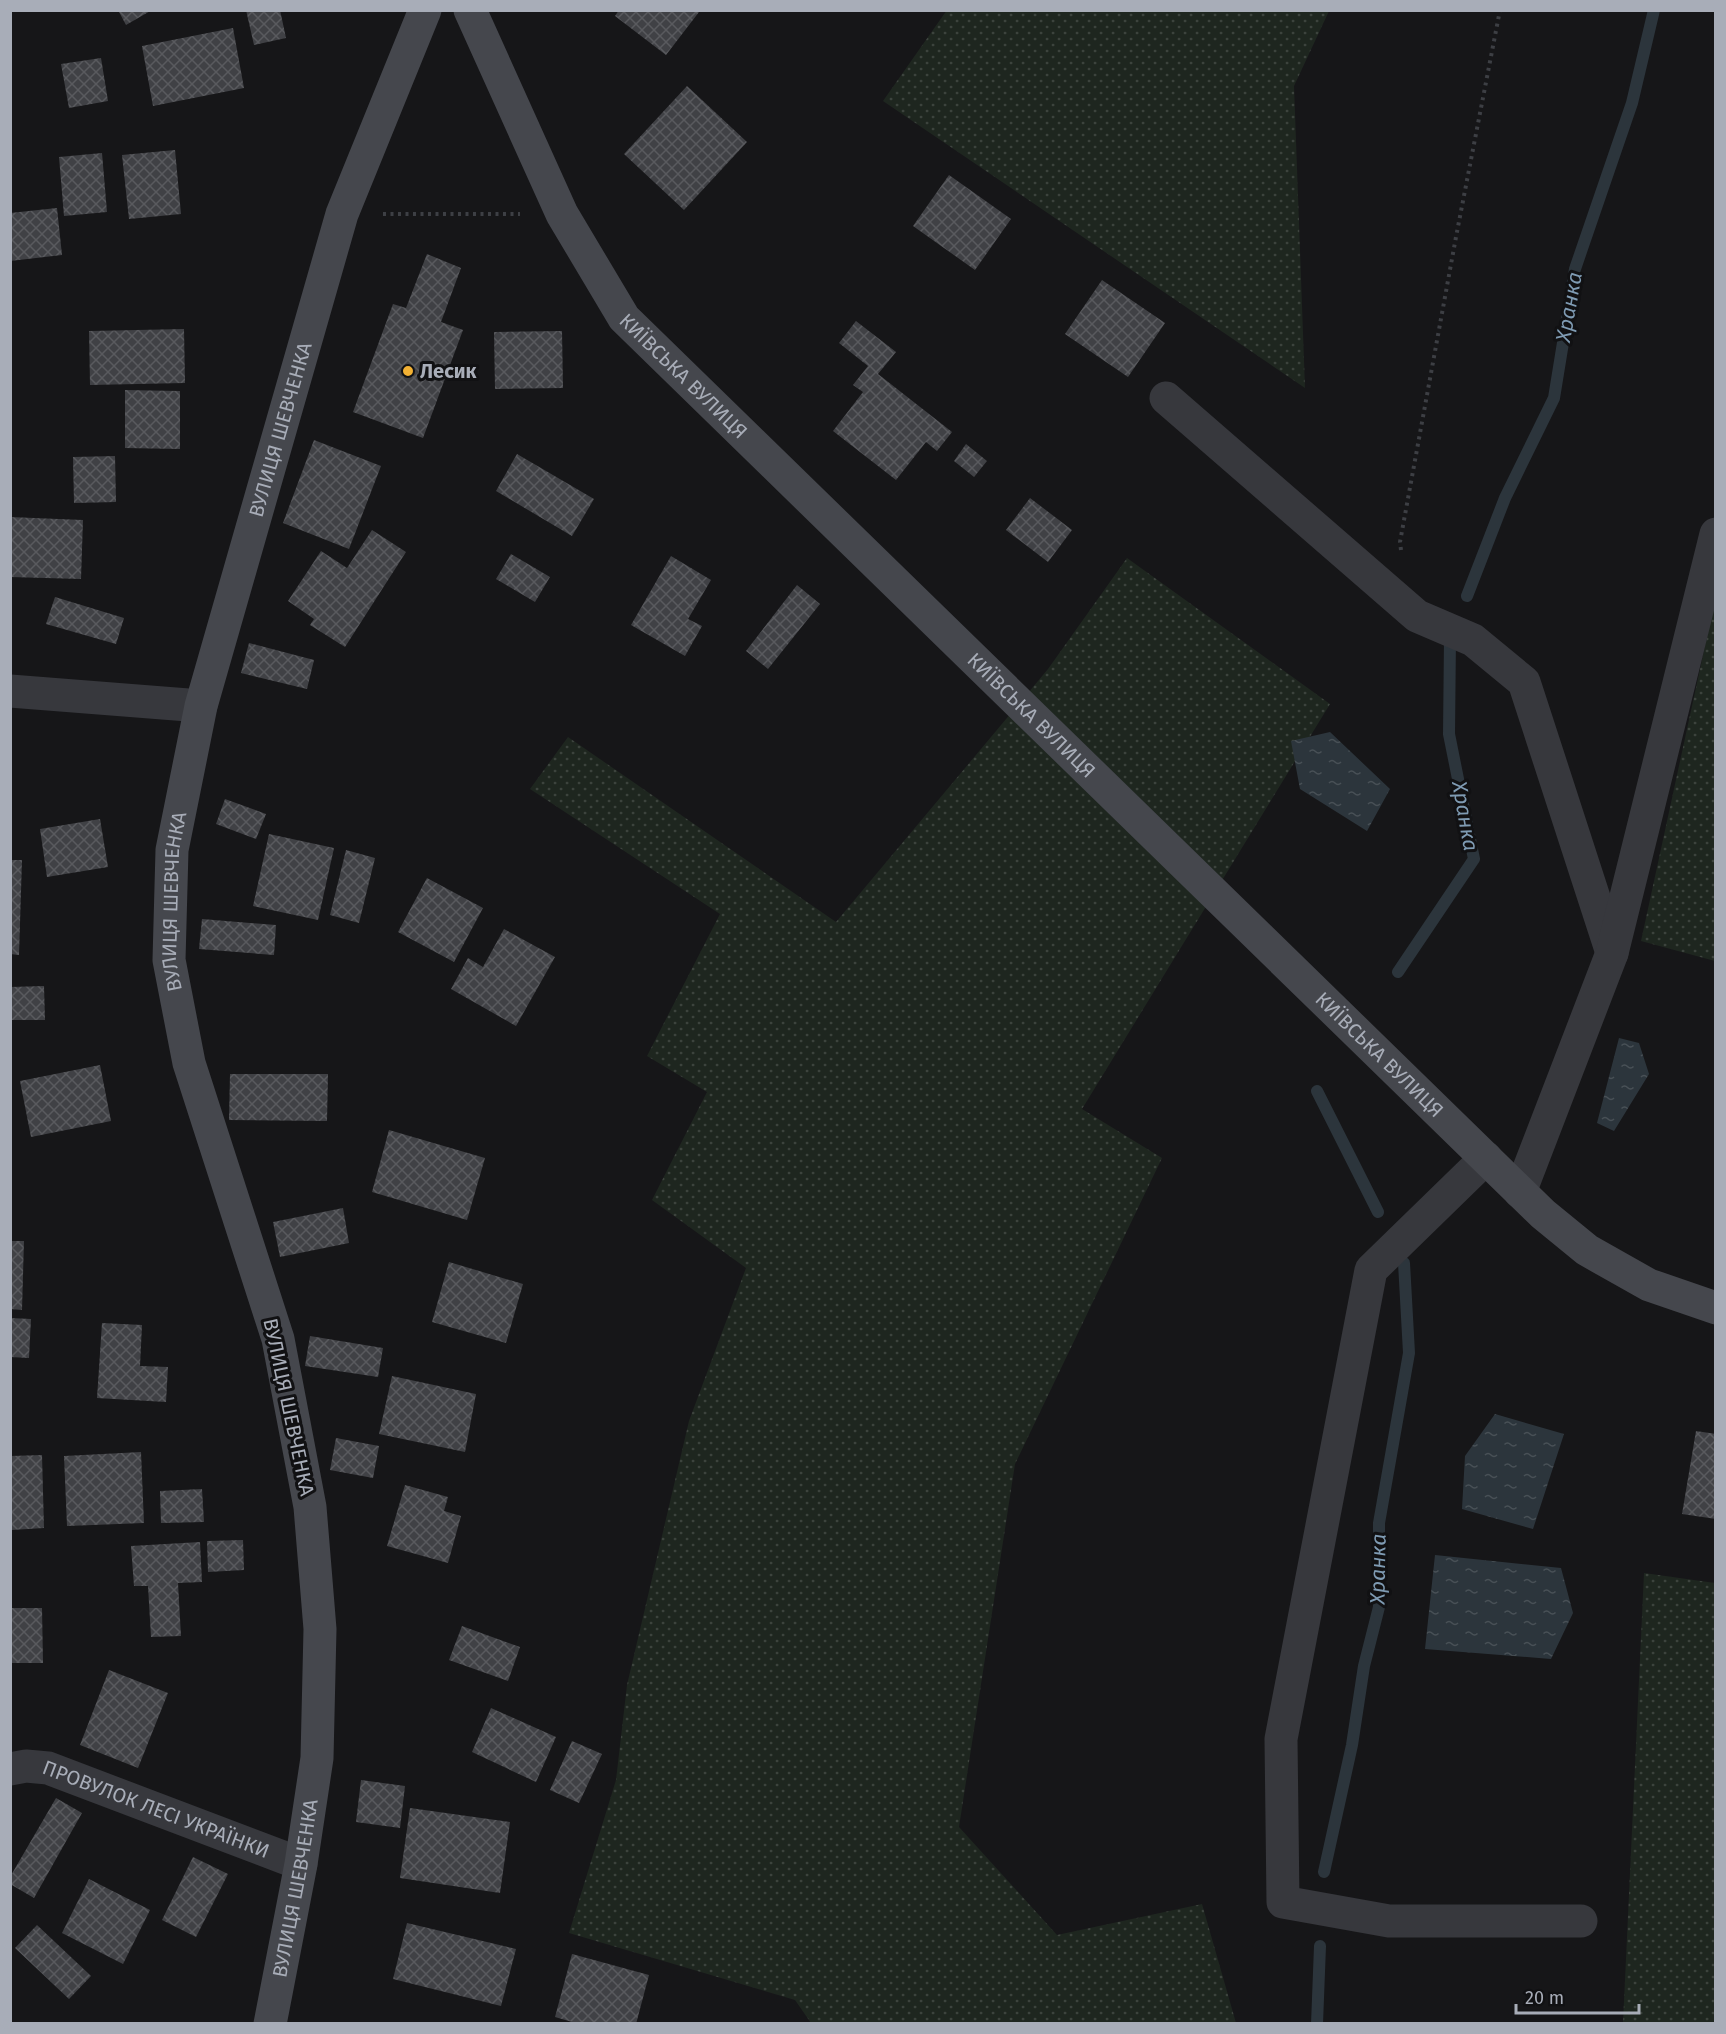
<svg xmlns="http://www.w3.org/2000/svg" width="1726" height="2034" font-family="'Fira Sans',sans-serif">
<defs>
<pattern id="garden-dots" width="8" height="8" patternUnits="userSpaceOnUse" patternTransform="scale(1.5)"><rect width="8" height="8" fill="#1e261f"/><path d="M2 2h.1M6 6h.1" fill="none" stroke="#3c433d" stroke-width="1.8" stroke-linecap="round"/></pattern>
<pattern id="water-ripples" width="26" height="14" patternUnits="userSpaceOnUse" patternTransform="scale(1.5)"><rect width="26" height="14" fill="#2c353c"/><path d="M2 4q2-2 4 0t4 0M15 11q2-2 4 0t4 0" fill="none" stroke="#485056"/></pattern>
<pattern id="building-cross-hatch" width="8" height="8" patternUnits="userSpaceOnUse" patternTransform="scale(1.5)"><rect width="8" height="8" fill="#404145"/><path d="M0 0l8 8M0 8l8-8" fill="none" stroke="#595a5e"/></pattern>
</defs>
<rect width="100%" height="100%" fill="#161618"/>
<path fill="url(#garden-dots)" d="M947,10L1329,11L1294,86L1305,388L883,101Z
M1127,558L1330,704L1082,1109L1162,1158L1015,1464L959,1827L1057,1935L1202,1904L1236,2023H811L795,2000L569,1933L616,1780L627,1685L689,1421L746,1268L652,1200L707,1092L647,1056L720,914L530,789L568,737L836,922L1048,669Z
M1715,600V961L1641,941Z
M1644,1573L1715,1583V2023H1623Z"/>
<path fill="url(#water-ripples)" d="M1330,732L1390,789L1367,831L1300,789L1291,741Z
M1619,1038L1639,1043L1649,1074L1614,1131L1597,1123Z
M1495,1414L1564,1434L1533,1529L1462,1509L1465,1456Z
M1435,1555L1561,1568L1573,1613L1551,1659L1425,1649Z"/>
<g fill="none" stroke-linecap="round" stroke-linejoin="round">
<path stroke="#2c353c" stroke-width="12" d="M1467,596L1505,498L1554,398L1575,269L1632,103L1654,10
M1398,972L1474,859L1449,734L1450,638
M1317,1091L1378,1212
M1324,1872L1352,1745L1364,1666L1379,1607V1523L1409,1353L1404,1263
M1317,2024L1320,1946"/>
</g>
<path fill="url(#building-cross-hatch)" d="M118,10H152L126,25Z
M246,10H280L286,38L254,45Z
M619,10H696L699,12L666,55L615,16Z
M233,28L244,88L153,106L142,46Z
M101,58L108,101L69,108L61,64Z
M687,86L747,142L684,210L624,154Z
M175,150L181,214L129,219L122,155Z
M102,153L107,212L64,216L59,157Z
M949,175L1011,219L975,270L913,226Z
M57,208L62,255L10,261V213Z
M427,254L461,268L441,322L463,330L423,438L353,412L393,304L406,308Z
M1102,280L1165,323L1128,377L1065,334Z
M856,321L896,352L878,374L952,432L937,451L926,442L896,480L833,431L863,392L853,385L868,366L839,343Z
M184,329L185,383L90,385L89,331Z
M562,331L563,388L495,389L494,332Z
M125,390L180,391V449L125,448Z
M314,440L381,466L349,549L283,523Z
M966,444L987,461L974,477L954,461Z
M517,454L594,499L572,536L496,491Z
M115,456L116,502L74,503L73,457Z
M1030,498L1072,530L1048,562L1006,530Z
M10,517L83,520L81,579L10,577Z
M372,530L406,552L345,647L310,625L314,619L288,601L321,551L347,568Z
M511,554L550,577L535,602L496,579Z
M671,556L711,580L688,619L702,626L685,656L631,625Z
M797,585L820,604L768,669L746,651Z
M55,597L124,618L116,644L46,624Z
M249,643L314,660L307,689L241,673Z
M225,799L266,814L256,839L216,824Z
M100,819L108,867L47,877L40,829Z
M269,834L334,848L318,920L253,906Z
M346,850L375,858L359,923L330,915Z
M10,860H22L19,955L10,954Z
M427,878L483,908L454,962L398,932Z
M202,919L276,925L274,955L199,949Z
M504,929L555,957L516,1026L451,989L468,958L483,967Z
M44,986L45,1020H10V987Z
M100,1065L111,1121L31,1137L20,1081Z
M230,1074H328L327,1121L229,1120Z
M389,1130L485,1158L467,1220L372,1192Z
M343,1208L349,1243L280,1257L273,1222Z
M10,1241H24L22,1310L10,1309Z
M449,1262L523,1284L506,1343L432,1322Z
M10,1318L31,1319L29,1358L10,1357Z
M102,1323L142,1325L140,1366L168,1367L166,1402L97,1398Z
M310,1336L383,1348L378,1377L305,1366Z
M392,1376L476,1394L465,1452L379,1434Z
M1696,1431L1716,1434V1519L1682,1514Z
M336,1438L379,1446L373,1478L330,1470Z
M141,1452L144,1523L67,1526L64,1456Z
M42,1455L44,1528L12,1530L10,1456Z
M405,1485L448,1497L444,1511L461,1516L448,1563L387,1546Z
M202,1489L204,1522L161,1523L160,1491Z
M243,1540L244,1570L208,1572L207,1541Z
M200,1542L202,1582L178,1583L181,1636L151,1637L148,1586H134L131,1546Z
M10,1608H42L43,1663H10Z
M462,1626L520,1647L508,1681L449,1660Z
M109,1670L168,1693L138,1768L80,1745Z
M491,1708L556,1737L536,1782L472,1752Z
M572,1741L602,1754L579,1803L550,1790Z
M361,1780L405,1786L400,1828L356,1822Z
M56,1798L82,1813L34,1898L10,1884V1877Z
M410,1808L510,1822L500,1893L400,1878Z
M193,1857L228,1874L196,1937L162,1920Z
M89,1879L150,1910L123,1964L62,1933Z
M407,1923L516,1949L501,2006L393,1979Z
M37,1925L91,1976L69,1999L15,1948Z
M572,1954L649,1975L636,2024H579L555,2017Z"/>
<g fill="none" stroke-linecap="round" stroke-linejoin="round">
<path stroke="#3d3f44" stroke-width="4" stroke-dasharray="3 4.5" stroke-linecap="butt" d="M383,214H520
M1401,550L1400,542L1456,237L1500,10"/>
<g stroke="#37383d" stroke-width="33">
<path d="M1166,398L1417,616L1473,640L1524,682L1612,953"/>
<path d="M10,691L201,706"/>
<path d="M1486,1158L1371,1270L1281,1739L1283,1902L1389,1921H1581"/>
<path d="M1520,1192L1612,953L1716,534"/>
<path id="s1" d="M10,1769L26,1766L48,1768L301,1864"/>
</g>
<g stroke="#45474d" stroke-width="33">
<path id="s2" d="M470,10L562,214L624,318L1543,1214L1587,1250L1649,1285L1716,1308"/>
<path id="s3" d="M270,2024L301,1864L317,1758L320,1629L310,1507L278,1339L189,1063L169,960L172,850L201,706L342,214L425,10"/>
</g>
</g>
<circle fill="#f2b134" stroke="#111113" stroke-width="2" cx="408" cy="371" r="6"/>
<g text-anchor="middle" stroke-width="6" stroke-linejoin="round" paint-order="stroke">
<g font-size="20" font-weight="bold" fill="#a8adb8" stroke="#111113" text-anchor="start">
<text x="420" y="378">Лесик</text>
</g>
<g font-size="20" fill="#a8adb8" stroke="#111113">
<text dy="7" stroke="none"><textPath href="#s2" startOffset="428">КИЇВСЬКА ВУЛИЦЯ</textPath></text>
<text dy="7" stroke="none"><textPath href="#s3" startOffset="1632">ВУЛИЦЯ ШЕВЧЕНКА</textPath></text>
<text dy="7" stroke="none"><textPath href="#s2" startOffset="914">КИЇВСЬКА ВУЛИЦЯ</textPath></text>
<text dy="7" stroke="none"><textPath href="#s3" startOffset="1146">ВУЛИЦЯ ШЕВЧЕНКА</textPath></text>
<text dy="7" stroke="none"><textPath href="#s2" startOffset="1400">КИЇВСЬКА ВУЛИЦЯ</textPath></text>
<text transform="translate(289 1407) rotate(78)" y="7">ВУЛИЦЯ ШЕВЧЕНКА</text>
<text dy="7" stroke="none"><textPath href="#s1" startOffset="154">ПРОВУЛОК ЛЕСІ УКРАЇНКИ</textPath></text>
<text dy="7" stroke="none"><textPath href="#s3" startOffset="138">ВУЛИЦЯ ШЕВЧЕНКА</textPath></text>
</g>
<g font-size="21" font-style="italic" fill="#7f9bb3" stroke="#111113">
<text transform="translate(1569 307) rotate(-80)" y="7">Хранка</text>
<text transform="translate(1465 816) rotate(80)" y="7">Хранка</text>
<text transform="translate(1378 1569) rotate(-89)" y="7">Хранка</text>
</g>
</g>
<rect width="1726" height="2034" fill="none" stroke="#a8adb8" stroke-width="24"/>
<path d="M1516 2004v9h123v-9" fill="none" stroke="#a8adb8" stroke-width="3"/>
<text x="1525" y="2004" font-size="18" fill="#a8adb8" stroke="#111113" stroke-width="4.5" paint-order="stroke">20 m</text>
</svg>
